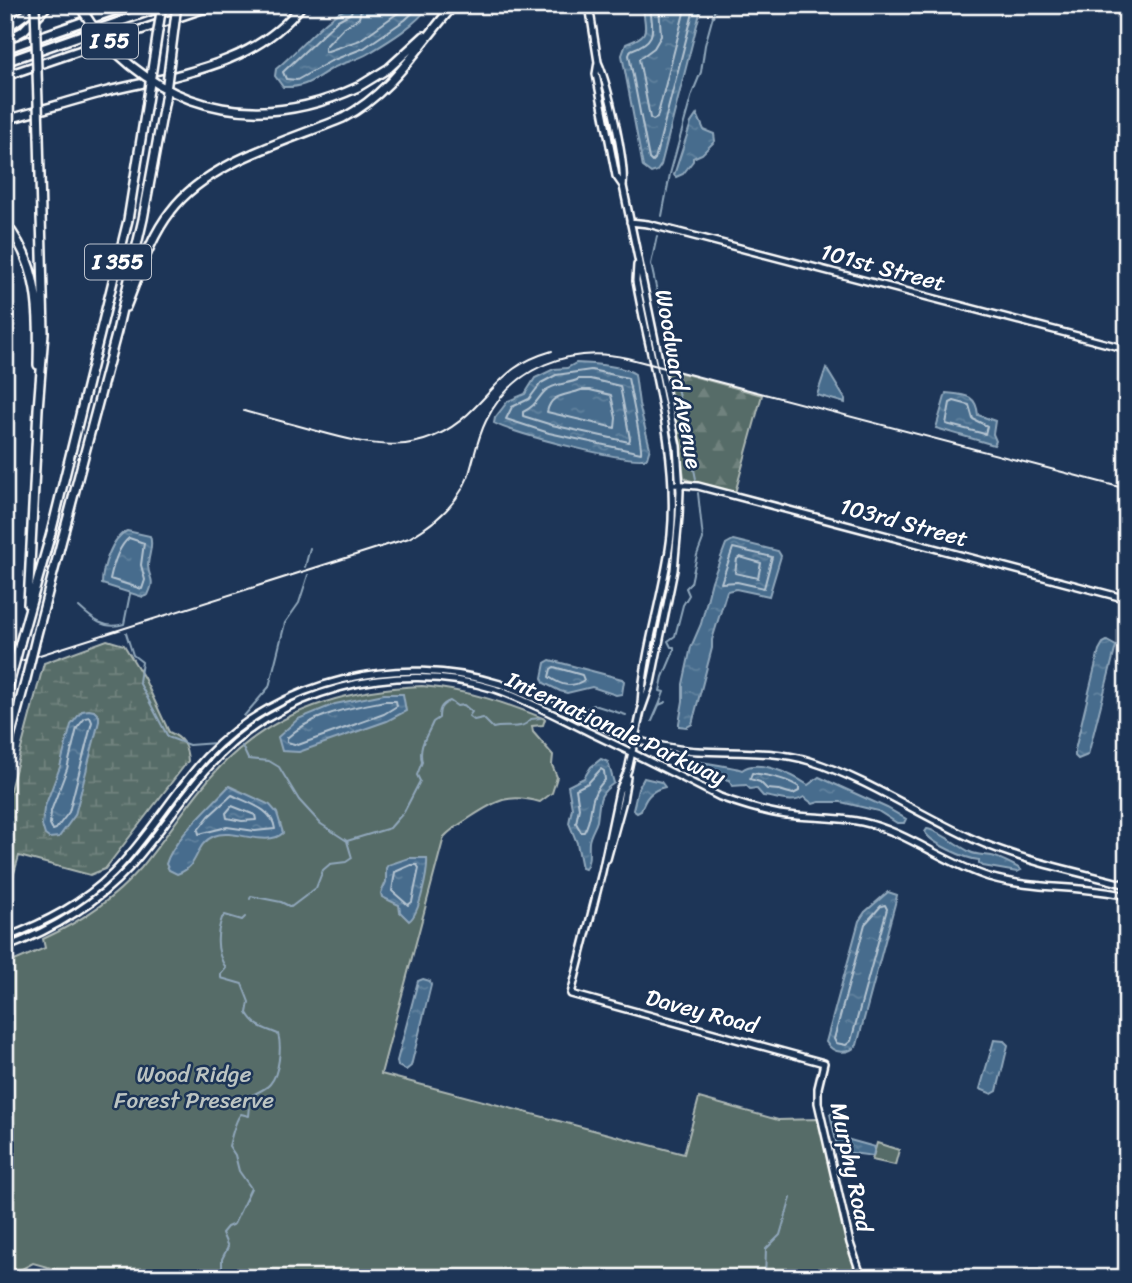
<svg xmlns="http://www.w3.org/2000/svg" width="1132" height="1283" font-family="Sriracha,sans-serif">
<defs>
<pattern id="forest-firs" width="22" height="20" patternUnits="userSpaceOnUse" patternTransform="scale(1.75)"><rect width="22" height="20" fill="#576c67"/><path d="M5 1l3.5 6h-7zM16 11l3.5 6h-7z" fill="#70827e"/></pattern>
<pattern id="wetland-marsh" width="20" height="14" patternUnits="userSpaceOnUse" patternTransform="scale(1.75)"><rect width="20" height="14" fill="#576c67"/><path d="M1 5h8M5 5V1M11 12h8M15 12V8" fill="none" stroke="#70827e"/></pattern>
<pattern id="water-ripples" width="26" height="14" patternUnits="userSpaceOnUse" patternTransform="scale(1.75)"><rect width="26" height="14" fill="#466c8d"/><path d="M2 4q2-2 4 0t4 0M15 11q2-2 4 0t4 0" fill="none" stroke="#62829e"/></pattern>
</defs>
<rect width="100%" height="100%" fill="#1d3557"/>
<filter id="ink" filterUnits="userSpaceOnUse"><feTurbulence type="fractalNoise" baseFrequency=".0143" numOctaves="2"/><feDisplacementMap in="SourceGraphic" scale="14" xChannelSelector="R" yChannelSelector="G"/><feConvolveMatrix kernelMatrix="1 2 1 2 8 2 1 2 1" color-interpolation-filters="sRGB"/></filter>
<g filter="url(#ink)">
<path fill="url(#forest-firs)" stroke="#abb6b3" stroke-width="2" d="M667,369L762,395L735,493L688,480L684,477Z"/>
<path fill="url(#wetland-marsh)" stroke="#abb6b3" stroke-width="2" d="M107,640L124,645L144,678L169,732C183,738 187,746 188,761L105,869L90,875L19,856L5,904V809L44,663Z"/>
<path fill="#576c67" stroke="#abb6b3" stroke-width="2" d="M422,686C466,690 504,702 545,719L543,725L532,726L533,732L553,755L552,765L557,777L552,793L540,802C509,793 497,800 471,817C461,824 452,828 444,837L381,1074L684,1154L699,1098L778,1120L819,1119L848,1243L859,1278H87L33,1263L5,1278V965L45,948L43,939C80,922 114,899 141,868C165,839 185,807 209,779C264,714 340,689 422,686Z
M877,1143L899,1150L895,1165L872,1160Z"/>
<path fill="url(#water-ripples)" stroke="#90a7bb" stroke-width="2" d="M354,5H430C416,25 389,41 369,53C358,60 344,62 333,68C313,79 307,88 283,87L275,76L276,69C301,49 324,16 354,5Z
M643,5H702L661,165L657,171L651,173L643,167L622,55L626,44C653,34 644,30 643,5Z
M697,114L704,130L714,134L715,141L702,154L693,158V161L683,174L676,177L674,175L691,123Z
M576,363C591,364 622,365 635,374L639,404L650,448L647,458C634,465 510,433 494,423L495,418L508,401L525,394L535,378L554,369L567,368Z
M826,368L845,399V403L817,395Z
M946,393C965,395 976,394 978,415L995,421L993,434L996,441L994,445L936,428Z
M127,531L150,536C154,546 148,555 148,566C149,580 156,578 148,595L143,597L102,584C102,568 112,537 127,531Z
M733,540L778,551L781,556L769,596L736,589L727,591L712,640V648L692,724L687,727L679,726V723L683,701V684L691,647L701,624L712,581L726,544Z
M1107,641L1116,646L1088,755L1078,759L1075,756V750L1099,650L1103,643Z
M550,660L622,679L624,681L622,694L616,695L592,687L567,693L560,691L544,683L542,678L545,663Z
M384,694H403L406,711L387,721L299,752L282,751L278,737L298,719L335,704Z
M89,710L94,711L99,716V721L75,815L59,837L49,838L45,835L42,825L44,809L60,767L71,725L82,711Z
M601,759L608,762L614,783C597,795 600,801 597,821C595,828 590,834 589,842C588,852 591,860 585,869L582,868L577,843L569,823L572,808L568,786L584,778L591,767Z
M686,760C691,760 739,768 742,770C758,758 793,775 808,785L819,777L887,808L906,819L904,823H897L878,811L841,802H819L813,804L804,797C792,805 777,797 763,796L756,788L750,789L746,785L732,786L729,780C715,778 697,774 684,767Z
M644,778L661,782L665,787C651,790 645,798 641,811L637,813L633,810L638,789Z
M229,786L270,805L277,813L283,833C267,848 233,828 214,836C193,845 201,866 177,874L169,870L166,864C173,839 211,806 229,786Z
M927,829C936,829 960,847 970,852C978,856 984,854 992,856C997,857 1017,866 1021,870L1017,872L983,866L979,863V860C966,859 930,843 925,832Z
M409,858H427C428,870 420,914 409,921L400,912L399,905L382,897L381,893L386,882V868L388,865Z
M888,892L897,895L896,900L857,1045C848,1055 833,1054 826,1042L859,921L865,912Z
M423,979L430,981L431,985L411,1066L406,1070L398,1066L397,1061L418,981Z
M994,1040L1004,1041L1008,1045L997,1091L992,1094L980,1089Z
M836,1112L844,1114L839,1137L875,1147L873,1156L852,1153L839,1155L830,1114Z"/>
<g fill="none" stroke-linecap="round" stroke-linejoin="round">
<path stroke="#b5c4d1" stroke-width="2" d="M353,5L351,13L338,20L283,72L286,79L297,80L331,61L364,48L405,20L421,5
M362,5L359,18L343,28L325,47V52L360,40L409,5
M650,5C652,30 659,40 631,50L629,55L649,159L652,162L655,159L695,5
M659,5L661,36L654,48L639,59L650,118L653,120L657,118L686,5
M591,370L628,378C630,389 643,448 641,453L549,433L506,419L512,407L529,399L541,383L556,375Z
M579,379H590L620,386L630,439L629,442L552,425L523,416V412C537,405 536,400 545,391C555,382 568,385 579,379Z
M581,390H590L611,395L616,418L615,428L547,412C551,393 566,396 581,390Z
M954,401L969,405L973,419L987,426L985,434L946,424L950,403Z
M129,538L144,543L141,565L145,580L142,589L110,579C113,565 118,547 129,538Z
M733,548L772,557L764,588L737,582L721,583Z
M740,557L761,563L758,578L735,573L737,559Z
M554,667L582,675L584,680C572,688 562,686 549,677L551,669Z
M385,701H396L397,706L384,714L298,745L287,742V738C314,713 350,708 385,701Z
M90,717L92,722L69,812L56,829L53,830L50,824L51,811L67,769L77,728L85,718Z
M601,769L604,771L605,780C585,799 596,812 584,832H581L576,823L579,808L576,789L588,783Z
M752,773C767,775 786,778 799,787V791L793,794L779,790L767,789L760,782L750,779Z
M232,795C248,803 273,809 275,829L255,831L227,827L199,834L198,830L209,816Z
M232,806L255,815L256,820L242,821L227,818L226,813Z
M411,865H417L419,868L412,902L408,905L392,891L395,872Z
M885,905L887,909L851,1041L846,1045L836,1043L834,1039L865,924L881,906Z"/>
<path stroke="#90a7bb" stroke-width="2" d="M662,216L670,174L692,94L701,72L705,45L716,5
M657,236L651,264L673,366
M675,378L696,479
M305,567L310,548
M79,607C92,619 104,630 124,624L130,594
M126,633L133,655L142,662L139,682L168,737L189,745L216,743
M659,705L664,692L660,691L663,677L674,651V647H671L668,641L675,636L683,605L689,595L686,588L691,583L697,555L703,539L698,493
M584,710L594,705L626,715
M244,716L269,687L285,623L299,603L308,575
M652,721L659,705L666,702
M242,746L248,759L269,761L279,767L299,800L321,824L347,841L352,858L346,862L330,864L323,870L316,888L291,907L281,902L251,896L250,899
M347,841L390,828L404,812L420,781L417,775L422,762C418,746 427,736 433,722L439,718C439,710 440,705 450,701L457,706L464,705L472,712L469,716L474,720L483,718L493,728C507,724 521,732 531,719L540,718
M222,1278V1259L228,1247L222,1233L227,1227L234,1224L251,1188L239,1171L235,1155L229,1146C231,1138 236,1118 241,1114L249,1116L251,1096C257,1092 265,1090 270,1084C279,1074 282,1047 278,1034C264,1028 255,1027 247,1013L249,1002L242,984L221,978V974L226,968C216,953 216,935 222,918L225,915L242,920L245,917
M765,1278L766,1249L780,1235L791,1198"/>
<defs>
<path id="tertiary" d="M589,5L598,62L596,74L616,176L623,186
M598,62C608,84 626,163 623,186L677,446L680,491L679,516L674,570L651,683L641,711L628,770L619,791L602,872L571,994L824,1063L818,1088V1103L850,1243L862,1278
M630,222L648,224L1127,349
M637,265L636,281C651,365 679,449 671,535C665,592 644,647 641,704
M673,484L698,486L1127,599
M607,859L623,801L627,777
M5,938C46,922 82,904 113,873C148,838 173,793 206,757C279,679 400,653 500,684L635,740C656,745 677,750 698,751C736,753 773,750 810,761C867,779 918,814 973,839C1022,861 1075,871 1127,885
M5,948C52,930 95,905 129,868C157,837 180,800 208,768C276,689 396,659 495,689C528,700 560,718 591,733C635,754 677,775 720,797C742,805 764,812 787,815C812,818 837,817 862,822C908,832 944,863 989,877C1034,890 1081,885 1127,896"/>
<path id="motorway" d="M5,29L37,6
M5,41L23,31L48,5
M5,49L130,5
M5,62L167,5
M5,76L214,5
M358,87L389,68L424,36
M5,120C38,111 71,101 104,92C174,75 255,67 302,5
M5,223C40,265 39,313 38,365
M126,307C139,275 149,239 171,211C207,162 288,141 343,118C392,93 418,46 454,5
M28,604L38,409L44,333L39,136
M36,638L117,331L143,219L165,99
M20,643L51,533L128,220L147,102
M5,701L10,681
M5,756L26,679"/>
</defs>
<use href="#tertiary" stroke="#fff" stroke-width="10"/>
<use href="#motorway" stroke="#fff" stroke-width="12"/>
<use href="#tertiary" stroke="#1d3557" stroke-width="5"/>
<use href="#motorway" stroke="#1d3557" stroke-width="7"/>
<path stroke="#fff" stroke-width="2" d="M244,411C268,418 293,424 317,431C371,446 421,458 468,414C500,384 505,365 552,351
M5,666L409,538C434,524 457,505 468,477C474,459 477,439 486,421C512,367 571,345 627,358L1127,489"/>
<defs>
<path id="motorway-bridge" d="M35,5L39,136
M79,5C87,17 94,30 104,40C174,116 266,130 358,87
M165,99L177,5
M147,102L162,5
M26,679L36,638
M10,681L20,643"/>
</defs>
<use href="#motorway-bridge" stroke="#fff" stroke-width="12" stroke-linecap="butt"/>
<use href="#motorway-bridge" stroke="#1d3557" stroke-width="7"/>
</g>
</g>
<g text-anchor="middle" stroke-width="5" stroke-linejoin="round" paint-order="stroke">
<g fill="#1d3557" stroke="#bbc2cd" stroke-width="2">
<rect x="82" y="23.5" width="56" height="35" rx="5"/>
<rect x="85" y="244.5" width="66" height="35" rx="5"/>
</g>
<g font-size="21" font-weight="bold" fill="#fff">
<text x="110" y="48">I 55</text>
<text x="118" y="269">I 355</text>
</g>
<g font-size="23" fill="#fff" stroke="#1d3557">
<text transform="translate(883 267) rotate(15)" y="8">101st Street</text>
<text transform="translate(679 379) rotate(80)" y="8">Woodward Avenue</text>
<text transform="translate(904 522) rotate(15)" y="8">103rd Street</text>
<text transform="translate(616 728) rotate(25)" y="8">Internationale Parkway</text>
<text transform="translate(702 1011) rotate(15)" y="8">Davey Road</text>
<text transform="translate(852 1167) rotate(78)" y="8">Murphy Road</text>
</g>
<g font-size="23" fill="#bcc4c2" stroke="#1d3557">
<text x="194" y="1082">Wood Ridge<tspan x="194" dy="26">Forest Preserve</tspan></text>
</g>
</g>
<rect width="1132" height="1283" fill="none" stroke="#1d3557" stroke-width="28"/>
<rect x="14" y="14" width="1104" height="1255" fill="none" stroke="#fff" stroke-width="2.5" filter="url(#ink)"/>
</svg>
